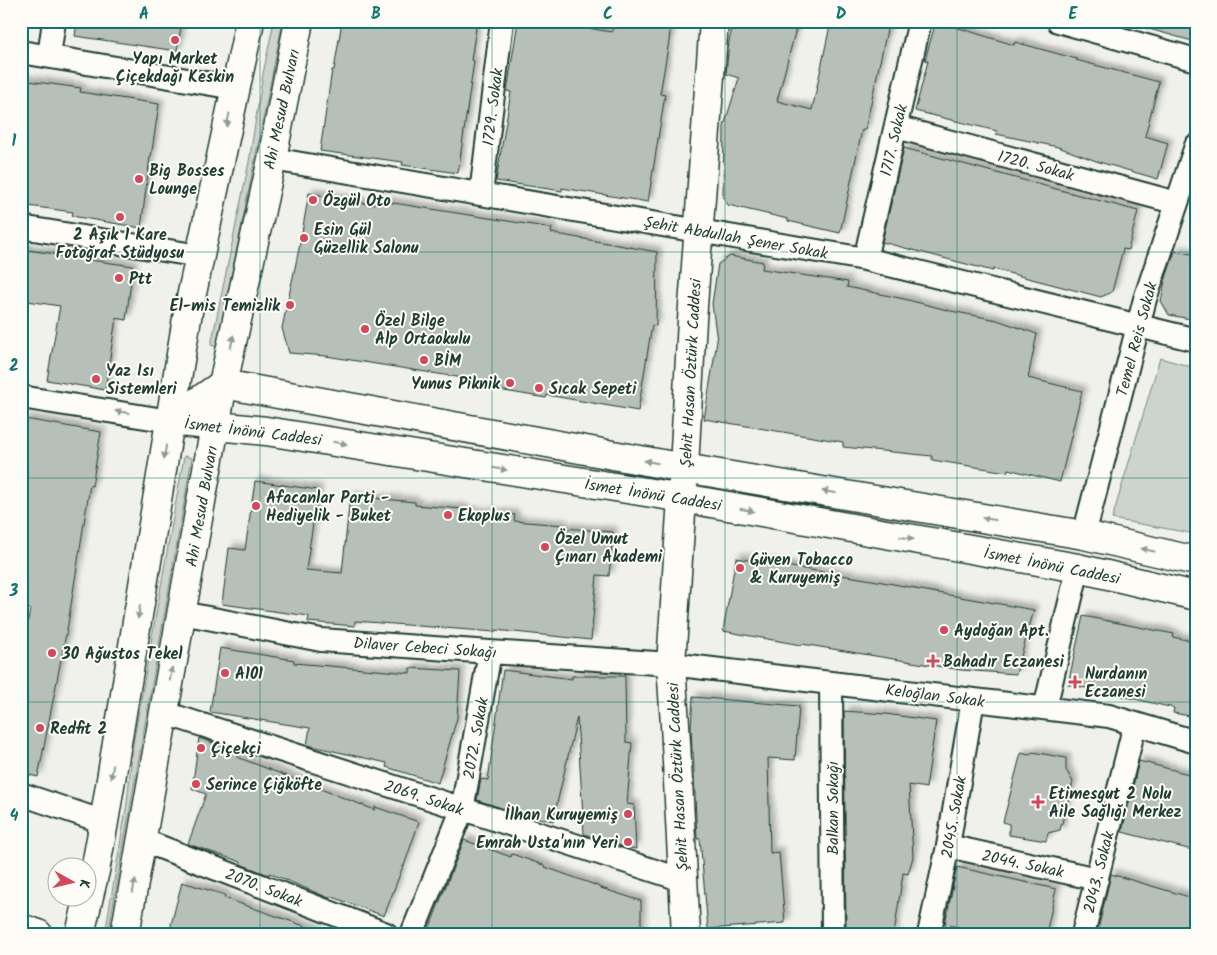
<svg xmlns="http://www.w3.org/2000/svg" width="1217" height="955" font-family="Kalam,sans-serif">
<defs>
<filter id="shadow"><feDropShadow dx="4.5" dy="-4.5" stdDeviation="2.5" flood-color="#0004"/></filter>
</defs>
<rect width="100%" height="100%" fill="#f0f1eb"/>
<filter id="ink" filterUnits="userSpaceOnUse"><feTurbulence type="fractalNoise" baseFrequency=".02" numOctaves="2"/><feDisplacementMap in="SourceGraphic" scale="10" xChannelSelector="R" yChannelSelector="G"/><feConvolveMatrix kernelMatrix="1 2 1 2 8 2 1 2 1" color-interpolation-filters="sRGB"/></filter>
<g filter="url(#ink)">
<path fill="#cdd3cd" stroke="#768880" d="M274,21H283L217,347L211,345L249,162L263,74Z
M1160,358L1196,368V534L1112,519Z
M184,456L192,458L108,934H105L127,803L133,744Z"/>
<path fill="#b6bfb8" stroke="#1f3d34" filter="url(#shadow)" d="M77,21H182L177,51L75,36Z
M342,21H477L471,60L474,61L458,173L402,165L403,162L320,151L332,70H334Z
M518,21H544L612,32L613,21H671L669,41L660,94L665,95L648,202L562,188V191L496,181L511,92L507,91Z
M734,21H798L777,101L812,110L831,21H889L865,130H862L840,233L788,221V219L728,205L723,197L724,126L739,78L726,74L729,41Z
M936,21L1014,45L1015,42L1077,59L1076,60L1159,82L1145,136L1168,143L1158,179L1099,162L1058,147L996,134L997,131L915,111L928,61L925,60Z
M1139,21H1196V42L1138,26Z
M21,80L81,88L80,92L159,104L151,157H150L141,228L72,216L73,212L21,205Z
M904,148L1138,211L1128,250L1123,249L1112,292L1101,297L993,269V271L882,242Z
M309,193L373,205L374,200L552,228L551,233L657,252L656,326L652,325L638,411L547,395L546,398L475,386L476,380L326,356L289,353L282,328L299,249Z
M21,249L54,254V255L133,266L126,320L116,318L105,390L47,380L60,306L21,300Z
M1175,251L1196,255V320L1169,315L1161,301L1165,281Z
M730,256L763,262L762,269L848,282L847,287L904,299L951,311L997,320L1037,334L1028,378L1082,391L1060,482L1008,469L1007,472L932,460V456L843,447V442L704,419L717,341L712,304L718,264Z
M25,419L101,432L92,486L90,485L68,624L38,777L21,773V658L30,609L21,608V443Z
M255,481L318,490L306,570L342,573L350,496L415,502V505L463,509V511L515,515L514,521L563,525V528L613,532L609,576L597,575L591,640L495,630V632L355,621V626L308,622L309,616L222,604L229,548L245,550Z
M736,558L866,579L915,588V589L1034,610L1016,674L961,670L802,644L801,645L723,631Z
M1083,616L1174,634L1173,637L1196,642V717L1173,713L1174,708L1068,684Z
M220,648L294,660V663L410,673V668L460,671L457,718L438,783L386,767L387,763L307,745L310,728L210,712Z
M503,670L572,679V676H625L626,742L632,743L627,804L634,805L636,849L624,847L584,834L577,717L553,821L517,813L477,800L481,779L488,780Z
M693,697L799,706L795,760L768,758L770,853L779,852L785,923L708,929L700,839H697L693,752H692L691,727Z
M844,711L886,714L936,721L926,788L909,785L913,857L908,874L903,873L894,934H846Z
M199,738L239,752L237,757L375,810V807L419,822L404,866H403L384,916L330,896L329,898L269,873V875L240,864L241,862L188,844L206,794L192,789Z
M1033,752L1066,758V770L1073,782L1060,830L1048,833L1046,841L1009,835V824L1003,822L1021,753L1029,755Z
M1139,761L1196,776V851L1122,832Z
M464,840L511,857L512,854L546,866L545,867L598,886V887L641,901V934H427Z
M957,867L1056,889L1046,934H989L945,924Z
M1111,874L1196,899V934H1097Z
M182,882L225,895L224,898L319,931L318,934H176L171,925Z"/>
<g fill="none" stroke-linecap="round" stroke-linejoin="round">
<defs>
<path id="minor" d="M1058,21L1196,60
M21,52L235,88
M49,56L54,21
M896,127L1177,203
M272,159L865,259L1196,340
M481,194L502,21
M21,227L200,256
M865,259L920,21
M21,397L170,421
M1084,535L1145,299L1196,146
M182,613L321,640L490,652L671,664L1109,716L1196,742
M831,683L833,934
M1045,708L1078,568
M165,713L683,880
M21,794L104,822
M142,840L386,934
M948,846L1097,879
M412,934L462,810L490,652
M929,934L948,846L973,700
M1083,934L1135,724"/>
<path id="tertiary" d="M21,928L38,934
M686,934L675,724L671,664L684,468L692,320L714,21"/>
<path id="secondary" d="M170,421L223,384L684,468L1084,535L1196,561
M170,421L266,431L683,498L1078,568L1196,596
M80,934L95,871L104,822L188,312L250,21
M125,934L202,496L223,384L272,159L299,21"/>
</defs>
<use href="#minor" stroke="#1f3d34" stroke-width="26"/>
<use href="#tertiary" stroke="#1f3d34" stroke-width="31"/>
<use href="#secondary" stroke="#1f3d34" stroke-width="31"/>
<use href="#minor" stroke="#fdfcf7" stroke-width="22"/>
<use href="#tertiary" stroke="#fdfcf7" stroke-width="28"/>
<use href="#secondary" stroke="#fdfcf7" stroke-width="28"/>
</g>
<defs><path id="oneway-solid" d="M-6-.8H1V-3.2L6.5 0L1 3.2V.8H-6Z" transform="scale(1.25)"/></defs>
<g fill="#8e9c96">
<use href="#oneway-solid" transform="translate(228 120) rotate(102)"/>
<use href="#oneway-solid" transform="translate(232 342) rotate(-78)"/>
<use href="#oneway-solid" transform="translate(122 412) rotate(-171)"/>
<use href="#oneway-solid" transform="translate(340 443) rotate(9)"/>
<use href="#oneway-solid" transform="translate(165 452) rotate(99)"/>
<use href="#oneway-solid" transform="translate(651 462) rotate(-170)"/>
<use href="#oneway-solid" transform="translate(500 469) rotate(9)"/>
<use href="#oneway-solid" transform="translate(829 492) rotate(-171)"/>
<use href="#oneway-solid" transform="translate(747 510) rotate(10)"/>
<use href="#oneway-solid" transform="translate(989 519) rotate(-170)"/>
<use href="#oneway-solid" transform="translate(907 538) rotate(10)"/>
<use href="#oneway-solid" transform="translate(1148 550) rotate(-167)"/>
<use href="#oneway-solid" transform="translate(139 612) rotate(99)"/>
<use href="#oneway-solid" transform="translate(171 674) rotate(-80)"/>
<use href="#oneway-solid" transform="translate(112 772) rotate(99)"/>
<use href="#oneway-solid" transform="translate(134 886) rotate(-80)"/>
</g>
</g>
<path fill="none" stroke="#0f766e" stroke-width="1" stroke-opacity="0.55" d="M260,21V934M492,21V934M725,21V934M957,21V934M21,252H1196M21,478H1196M21,702H1196"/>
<g fill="#d1495b" stroke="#fdfcf7" stroke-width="2">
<circle cx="175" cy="40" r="5"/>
<circle cx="139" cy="179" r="5"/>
<circle cx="313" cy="200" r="5"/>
<circle cx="120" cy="217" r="5"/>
<circle cx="304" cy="238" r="5"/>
<circle cx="119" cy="278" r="5"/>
<circle cx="290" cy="305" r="5"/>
<circle cx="365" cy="329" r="5"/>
<circle cx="424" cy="360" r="5"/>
<circle cx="96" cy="379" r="5"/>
<circle cx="510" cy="383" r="5"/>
<circle cx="539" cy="388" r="5"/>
<circle cx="256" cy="506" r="5"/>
<circle cx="448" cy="515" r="5"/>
<circle cx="545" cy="547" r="5"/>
<circle cx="740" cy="568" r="5"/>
<circle cx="944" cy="630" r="5"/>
<circle cx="52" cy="653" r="5"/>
<path d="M930.5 653.5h5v5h5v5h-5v5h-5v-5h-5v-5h5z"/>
<circle cx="225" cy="673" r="5"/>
<path d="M1072.5 674.5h5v5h5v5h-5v5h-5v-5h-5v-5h5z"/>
<circle cx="40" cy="728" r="5"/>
<circle cx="201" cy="748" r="5"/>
<circle cx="196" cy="784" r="5"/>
<path d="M1035.5 794.5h5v5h5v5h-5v5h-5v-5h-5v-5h5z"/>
<circle cx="628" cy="814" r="5"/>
<circle cx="628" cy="842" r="5"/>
</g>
<g text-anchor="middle" stroke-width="4" stroke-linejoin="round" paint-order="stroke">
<g font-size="16" font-weight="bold" fill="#1f3d34" stroke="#fdfcf7" text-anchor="start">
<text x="175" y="64" text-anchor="middle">Yapı Market<tspan x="175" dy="18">Çiçekdağı Keskin</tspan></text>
<text x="149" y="176">Big Bosses<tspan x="149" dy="18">Lounge</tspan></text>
<text x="323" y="206">Özgül Oto</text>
<text x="314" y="235">Esin Gül<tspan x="314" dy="18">Güzellik Salonu</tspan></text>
<text x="120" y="240" text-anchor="middle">2 Aşık 1 Kare<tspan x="120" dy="18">Fotoğraf Stüdyosu</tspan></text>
<text x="129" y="284">Ptt</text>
<text x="280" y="311" text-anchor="end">El-mis Temizlik</text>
<text x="375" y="326">Özel Bilge<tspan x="375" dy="18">Alp Ortaokulu</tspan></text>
<text x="434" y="366">BİM</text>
<text x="106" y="376">Yaz Isı<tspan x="106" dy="18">Sistemleri</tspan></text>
<text x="500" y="389" text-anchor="end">Yunus Piknik</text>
<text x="549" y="394">Sıcak Sepeti</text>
<text x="266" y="503">Afacanlar Parti -<tspan x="266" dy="18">Hediyelik - Buket</tspan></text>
<text x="458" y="521">Ekoplus</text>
<text x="555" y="544">Özel Umut<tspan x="555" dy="18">Çınarı Akademi</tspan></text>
<text x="750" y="565">Güven Tobacco<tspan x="750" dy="18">&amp; Kuruyemiş</tspan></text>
<text x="954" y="636">Aydoğan Apt.</text>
<text x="62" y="659">30 Ağustos Tekel</text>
<text x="943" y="667">Bahadır Eczanesi</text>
<text x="235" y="679">A101</text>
<text x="1085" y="679">Nurdanın<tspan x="1085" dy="18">Eczanesi</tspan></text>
<text x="50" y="734">Redfit 2</text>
<text x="211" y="754">Çiçekçi</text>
<text x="206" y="790">Serince Çiğköfte</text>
<text x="1049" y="799">Etimesgut 2 Nolu<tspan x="1049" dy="18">Aile Sağlığı Merkez</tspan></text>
<text x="618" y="820" text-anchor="end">İlhan Kuruyemiş</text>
<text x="618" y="848" text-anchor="end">Emrah Usta'nın Yeri</text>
</g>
<g font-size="16" fill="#1f3d34" stroke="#fdfcf7">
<text transform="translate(492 107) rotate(-83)" y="6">1729. Sokak</text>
<text transform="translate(281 109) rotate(-78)" y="6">Ahi Mesud Bulvarı</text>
<text transform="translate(893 140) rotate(-77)" y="6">1717. Sokak</text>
<text transform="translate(1036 165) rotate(15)" y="6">1720. Sokak</text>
<text transform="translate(736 237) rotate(10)" y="6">Şehit Abdullah Şener Sokak</text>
<text transform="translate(1136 339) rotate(-75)" y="6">Temel Reis Sokak</text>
<text transform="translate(690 373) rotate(-87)" y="6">Şehit Hasan Öztürk Caddesi</text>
<text transform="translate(253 431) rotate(7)" y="6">İsmet İnönü Caddesi</text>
<text transform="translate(653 494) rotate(9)" y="6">İsmet İnönü Caddesi</text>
<text transform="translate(201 506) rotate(-80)" y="6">Ahi Mesud Bulvarı</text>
<text transform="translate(1052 565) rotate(11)" y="6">İsmet İnönü Caddesi</text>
<text transform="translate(425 647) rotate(4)" y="6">Dilaver Cebeci Sokağı</text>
<text transform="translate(935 695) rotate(7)" y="6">Keloğlan Sokak</text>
<text transform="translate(475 738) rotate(-80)" y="6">2072. Sokak</text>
<text transform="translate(677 777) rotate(-93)" y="6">Şehit Hasan Öztürk Caddesi</text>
<text transform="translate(424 797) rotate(18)" y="6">2069. Sokak</text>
<text transform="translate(832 808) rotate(-90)" y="6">Balkan Sokağı</text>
<text transform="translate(953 817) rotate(-80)" y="6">2045. Sokak</text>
<text transform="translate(1023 863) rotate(12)" y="6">2044. Sokak</text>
<text transform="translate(1098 872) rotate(-76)" y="6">2043. Sokak</text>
<text transform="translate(264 887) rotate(21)" y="6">2070. Sokak</text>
</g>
</g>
<rect width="1217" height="955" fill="none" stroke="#fdfcf7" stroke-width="55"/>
<g transform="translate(72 882) rotate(98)"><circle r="24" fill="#fdfcf7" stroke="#a4b0a9"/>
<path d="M0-4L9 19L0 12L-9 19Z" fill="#d1495b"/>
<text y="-8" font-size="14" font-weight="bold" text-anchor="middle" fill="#1f3d34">K</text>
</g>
<rect x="28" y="28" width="1162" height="900" fill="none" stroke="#0f766e" stroke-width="2"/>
<g font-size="16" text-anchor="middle" font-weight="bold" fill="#0f766e">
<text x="144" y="19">A</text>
<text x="376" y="19">B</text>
<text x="608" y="19">C</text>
<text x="841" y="19">D</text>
<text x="1073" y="19">E</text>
<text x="14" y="146">1</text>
<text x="14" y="371">2</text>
<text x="14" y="596">3</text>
<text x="14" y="821">4</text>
</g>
</svg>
